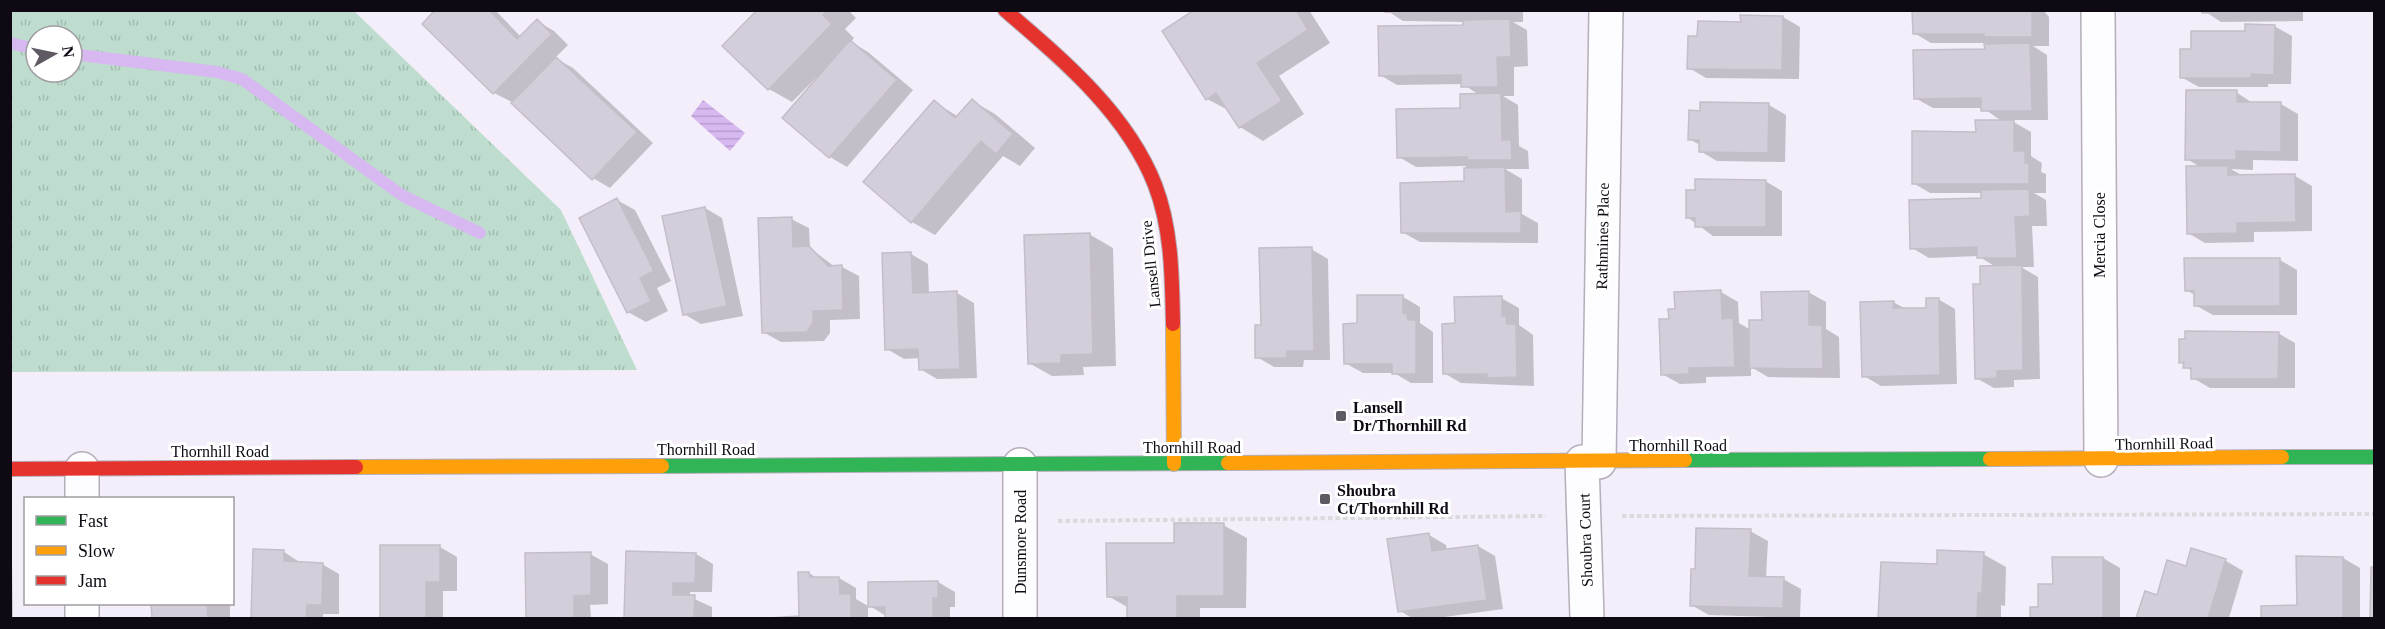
<svg xmlns="http://www.w3.org/2000/svg" width="2385" height="629" font-family="Georgia,serif">
<defs>
<pattern id="park-tufts" width="24" height="20" patternUnits="userSpaceOnUse" patternTransform="scale(1.5)"><rect width="24" height="20" fill="#beddce"/><path d="M3 7l-1-3M5 7V3M7 7l1-3M15 17l-1-3M17 17v-4M19 17l1-3" fill="none" stroke="#a2bcb0"/></pattern>
<pattern id="water-rules" width="6" height="5" patternUnits="userSpaceOnUse" patternTransform="scale(1.5)"><rect width="6" height="5" fill="#d7b8f0"/><path d="M0 2.5h6" fill="none" stroke="#b79dcd"/></pattern>
</defs>
<rect width="100%" height="100%" fill="#f4eefa"/>
<path fill="url(#park-tufts)" fill-rule="evenodd" d="M10,11H354L561,210L637,370L11,372ZM36,36H72V72H36Z"/>
<path fill="url(#water-rules)" d="M703,100L745,133L730,151L691,116Z"/>
<path fill="#0003" d="M437,10H495L521,37L537,21L554,31L568,45L555,58L573,68L653,143L610,188L593,178L512,102L494,93Z
M759,10H848L856,18L845,29L854,38L851,42L868,52L913,90L847,167L830,157L785,118L818,80L816,78L792,102L769,89L724,46Z
M1197,10H1309L1330,43L1279,76L1304,114L1263,141L1240,127L1230,111L1207,99Z
M1386,10H1523V22H1513L1527,30L1528,66L1514,67V96H1503L1518,105L1519,146L1528,151L1529,169H1505L1522,179V214L1538,223V243L1420,242L1402,232L1466,183V166L1416,167L1399,157L1479,95L1463,84L1397,85L1380,75L1464,26V22L1403,21Z
M1731,10H1798V11Z
M1914,10H2043L2049,17V46H2033L2047,55L2048,120H2010L2031,132V156L2042,163L2041,172L2046,174V193H2034L2046,200L2047,226H2032L2034,267H2021L2038,277L2040,379L2014,380V387L1994,388L1976,378L1981,286L1996,267L1978,256L1929,258L1912,248L1983,199V193H1930L1913,183L1977,133L2003,122L1983,108H1933L1915,98L1986,50V43H1931L1914,33Z
M2203,10H2303V21L2221,22Z
M1783,17L1800,27L1799,79L1706,78L1689,68L1699,38L1742,23Z
M2274,26L2292,36L2291,84H2268V87H2199L2181,77L2193,51Z
M2236,92L2254,104H2281L2298,114V161L2253,160V170L2231,169L2243,176H2295L2312,186V231L2254,232V242L2205,243L2188,233L2202,168L2187,159Z
M972,101L995,114L1035,148L1020,166L1003,156L935,235L912,222L866,182L934,102L959,117Z
M1701,104L1769,105L1786,115L1785,162L1717,161L1700,151V145L1689,139L1701,112Z
M1765,181L1782,191V236H1713L1687,217Z
M617,200L635,210L671,281L657,288L668,311L646,322L628,312Z
M705,208L722,218L743,316L701,324L684,314Z
M791,219L809,228L810,248L835,267H842L859,276L860,319L830,320V333L824,341L781,342L763,332Z
M1089,234L1113,248L1116,366L1083,367L1084,375L1052,376L1029,363Z
M1311,249L1328,259L1330,360H1304L1303,367H1274L1257,357L1263,326Z
M911,254L928,264L929,294L957,293L974,303L977,378L937,379L920,369V358L904,359L887,349Z
M2280,260L2297,270V315H2213L2195,305V295L2186,290Z
M1721,292L1738,302L1739,323L1751,330L1808,292L1826,302V329L1839,337L1840,378L1768,377L1751,367V376L1706,377V383L1680,384L1662,374L1670,320L1676,310Z
M1403,297L1420,307V323L1433,332V383H1411L1394,373H1363L1345,363L1359,325Z
M1501,298L1519,308V325L1533,335L1534,386L1461,383L1444,373L1457,325Z
M1938,299L1955,309L1957,384L1881,386L1864,376L1893,302L1906,309H1927Z
M2278,333L2295,343V388H2210L2193,378V372L2180,362Z
M1223,525L1247,538L1246,608H1200V618H1130L1129,608L1108,596L1175,545Z
M1750,531L1768,541L1766,578L1783,579L1801,589L1800,618L1709,615L1691,605L1697,571Z
M1429,535L1446,545L1447,551L1478,546L1495,556L1503,609L1437,618H1412L1400,611Z
M382,547H440L457,557V591H443V618H381Z
M2192,550L2226,561L2243,571L2229,618H2138L2146,593L2158,597L2187,568Z
M254,551L284,552L301,563L322,564L339,574V614H323V618H253Z
M628,552L696,554L713,564L712,592H690V597L712,607V618H626Z
M526,554H590L608,564V604L590,605L591,618H527Z
M1983,554L2006,567L2005,606L2001,605V618H1879L1882,564L1938,566Z
M2103,558L2120,568V618H2032V608H2040L2054,586L2053,559Z
M2343,558L2360,568V618H2262V607H2299Z
M10,560L12,561L13,618H10Z
M2372,569H2374V618H2372Z
M809,573L818,579L839,578L856,588V599L868,606V618H781H800Z
M938,582L955,592V607H950V618H886V616L870,606Z
M153,604H230V618H153Z"/>
<g fill="none" stroke-linecap="round" stroke-linejoin="round">
<path stroke="#d7b8f0" stroke-width="12" d="M10,43L36,49
M72,54L217,72L242,79L403,196L480,233"/>
</g>
<path fill="#d4ceda" stroke="#c4bec9" stroke-width="1.5" d="M435,10H489L517,39L537,19L552,34L493,94L422,24Z
M757,10H828L823,15L832,24L768,90L722,46Z
M1194,10H1296L1308,30L1257,63L1282,101L1239,128L1216,93L1206,100L1162,31Z
M1385,10H1506V13L1385,12Z
M1912,10H2032V37H1984V34H1913Z
M2202,10H2286L2287,12L2202,13Z
M1740,15L1783,16L1782,70L1687,69L1688,36H1697L1698,21L1741,22Z
M1510,19L1511,57H1497L1498,87H1461V75L1379,76L1378,26L1463,25V20Z
M2245,24L2275,25L2274,75L2251,74V78H2180V49H2191V31H2245Z
M850,40L897,80L829,158L782,118Z
M2030,43L2032,111H1981V98L1914,99L1913,50L1985,49L1984,44Z
M556,57L637,132L592,180L511,103Z
M2186,90H2237V102H2281V152L2236,151V160H2185Z
M1501,93L1502,140H1511L1512,160H1467V157L1397,158L1396,109L1460,108V94Z
M972,99L1013,134L996,154L981,141L911,223L863,182L934,100L955,118Z
M1700,102L1769,103L1768,153L1699,152V140H1688L1689,110L1700,111Z
M1975,120H2014V151H2025V163H2029V184H1912V131L1976,132Z
M2186,166H2228V175L2295,174L2296,222L2237,223V233L2187,234Z
M1505,167L1506,212L1521,211V233H1401L1400,183L1464,181V168Z
M1695,179L1766,180V227H1695V218H1686V190H1695Z
M2029,189L2030,216L2015,217L2017,258H1977V247L1910,249L1909,200L1981,198V190Z
M617,198L654,271L640,278L651,301L627,313L579,218Z
M705,207L727,306L683,315L662,216Z
M792,217L793,247L809,246L828,266L842,265L843,310L813,311V323L807,332L762,333L758,218Z
M1090,233L1093,354L1061,355V363L1028,364L1024,235Z
M1312,247L1314,351H1287L1286,358H1255V325H1261L1259,248Z
M911,252L913,293L957,291L960,369L919,370L918,349L885,350L882,253Z
M2184,258H2280V306H2194V291H2185Z
M2022,265L2023,370L1997,371V378L1975,379L1973,284H1980V266Z
M1721,290L1722,319L1733,318L1735,367L1689,368V374L1661,375L1659,319H1669L1668,309H1675L1674,292Z
M1809,291V325H1822L1823,369L1749,368V320H1762L1761,292Z
M1357,295H1403V313L1407,314L1408,320H1416V374H1392V364H1344L1343,324L1357,323Z
M1502,296V316H1506L1507,324H1516L1517,377L1487,378V374H1443L1442,324L1455,323L1454,297Z
M1926,298H1939L1940,375L1862,377L1860,302L1894,301L1893,308H1926Z
M2185,331L2279,332L2278,379H2191V368H2183L2184,362L2179,363V339H2185Z
M1174,523H1224V596H1177V618H1127V597H1107L1106,543H1174Z
M1696,528L1751,529L1749,576L1784,577L1783,608L1690,606L1691,569H1695Z
M1429,533L1432,551L1478,545L1487,600L1398,612L1387,539Z
M380,545H440V582H426V618H380Z
M2191,548L2226,559L2208,618H2136L2145,591L2157,595L2167,560L2186,566Z
M253,549L284,550V561L323,563L322,605H307L306,618H251Z
M1937,550L1984,552L1982,593H1978L1977,618H1878L1881,562L1937,564Z
M626,551L696,553L695,583H673V595H695L694,618H624Z
M591,552V595L574,596V618H526L525,553Z
M2296,556L2343,557V618H2261V606L2297,605Z
M2052,557H2103V618H2030V607H2038V584H2053Z
M2371,567H2374V618H2370Z
M798,572H809L810,577H839L840,594H851V618H769L799,616Z
M938,581V598H933V616H940V618H885V607H868V582Z
M151,604H207L208,618H152Z"/>
<g fill="none" stroke-linecap="round" stroke-linejoin="round">
<defs>
<path id="street" d="M2098,10L2101,460
M1582,462L1587,618
M1599,462L1606,10
M1020,465V618
M82,498V469
M82,604V618"/>
<path id="fast" d="M2282,457H2374
M1685,460L1990,459
M662,466L1228,463"/>
<path id="slow" d="M1173,324L1174,464
M1990,459L2282,457
M1228,463L1685,460
M356,467L662,466"/>
<path id="jam" d="M1005,10C1062,59 1127,113 1155,185C1172,229 1172,278 1173,324
M10,469L356,467"/>
</defs>
<use href="#street" stroke="#b4aeba" stroke-width="36"/>
<use href="#fast" stroke="#b4aeba" stroke-width="16"/>
<use href="#slow" stroke="#b4aeba" stroke-width="16"/>
<use href="#jam" stroke="#b4aeba" stroke-width="16"/>
<path stroke="#dad9dc" stroke-width="4" stroke-dasharray="4.5 3" stroke-linecap="butt" d="M1622,516L2374,514
M1058,521L1546,516"/>
<use href="#street" stroke="#fdfcfe" stroke-width="33"/>
<use href="#fast" stroke="#30b455" stroke-width="14"/>
<use href="#slow" stroke="#ff9f0a" stroke-width="14"/>
<use href="#jam" stroke="#e5322d" stroke-width="14"/>
</g>
<g fill="#5f5964" stroke="#fff" stroke-width="2">
<rect x="1335" y="410" width="12" height="12" rx="3"/>
<rect x="1319" y="493" width="12" height="12" rx="3"/>
</g>
<g text-anchor="middle" stroke-width="6" stroke-linejoin="round" paint-order="stroke">
<g font-size="16" fill="#0f0914" stroke="#fff">
<text transform="translate(2099 235) rotate(-90)" y="6">Mercia Close</text>
<text transform="translate(1602 236) rotate(-89)" y="6">Rathmines Place</text>
<text transform="translate(1150 264) rotate(-96)" y="6">Lansell Drive</text>
<text transform="translate(2164 443) rotate(-1)" y="6">Thornhill Road</text>
<text x="1678" y="451">Thornhill Road</text>
<text x="1192" y="453">Thornhill Road</text>
<text x="706" y="455">Thornhill Road</text>
<text x="220" y="457">Thornhill Road</text>
<text transform="translate(1585 540) rotate(-92)" y="6">Shoubra Court</text>
<text transform="translate(1020 542) rotate(-90)" y="6">Dunsmore Road</text>
</g>
<g font-size="16" font-weight="bold" fill="#0f0914" stroke="#fff" text-anchor="start">
<text x="1353" y="413">Lansell<tspan x="1353" dy="18">Dr/Thornhill Rd</tspan></text>
<text x="1337" y="496">Shoubra<tspan x="1337" dy="18">Ct/Thornhill Rd</tspan></text>
</g>
</g>
<rect width="2385" height="629" fill="none" stroke="#0f0914" stroke-width="24"/>
<rect x="24" y="497" width="210" height="108" fill="#ffffff" stroke="#9f9da1" stroke-width="1.5"/>
<rect x="36" y="516" width="30" height="9" fill="#30b455" stroke="#9f9da1" stroke-width="1.5"/>
<text x="78" y="527" font-size="18" fill="#0f0914">Fast</text>
<rect x="36" y="546" width="30" height="9" fill="#ff9f0a" stroke="#9f9da1" stroke-width="1.5"/>
<text x="78" y="557" font-size="18" fill="#0f0914">Slow</text>
<rect x="36" y="576" width="30" height="9" fill="#e5322d" stroke="#9f9da1" stroke-width="1.5"/>
<text x="78" y="587" font-size="18" fill="#0f0914">Jam</text>
<g transform="translate(54 54) rotate(81)"><circle r="28" fill="#ffffff" stroke="#9f9da1" stroke-width="1.5"/>
<path d="M0-4.5L10 22L0 15L-10 22Z" fill="#5f5964"/>
<text y="-9" font-size="16" font-weight="bold" text-anchor="middle" fill="#0f0914">N</text>
</g>
</svg>
